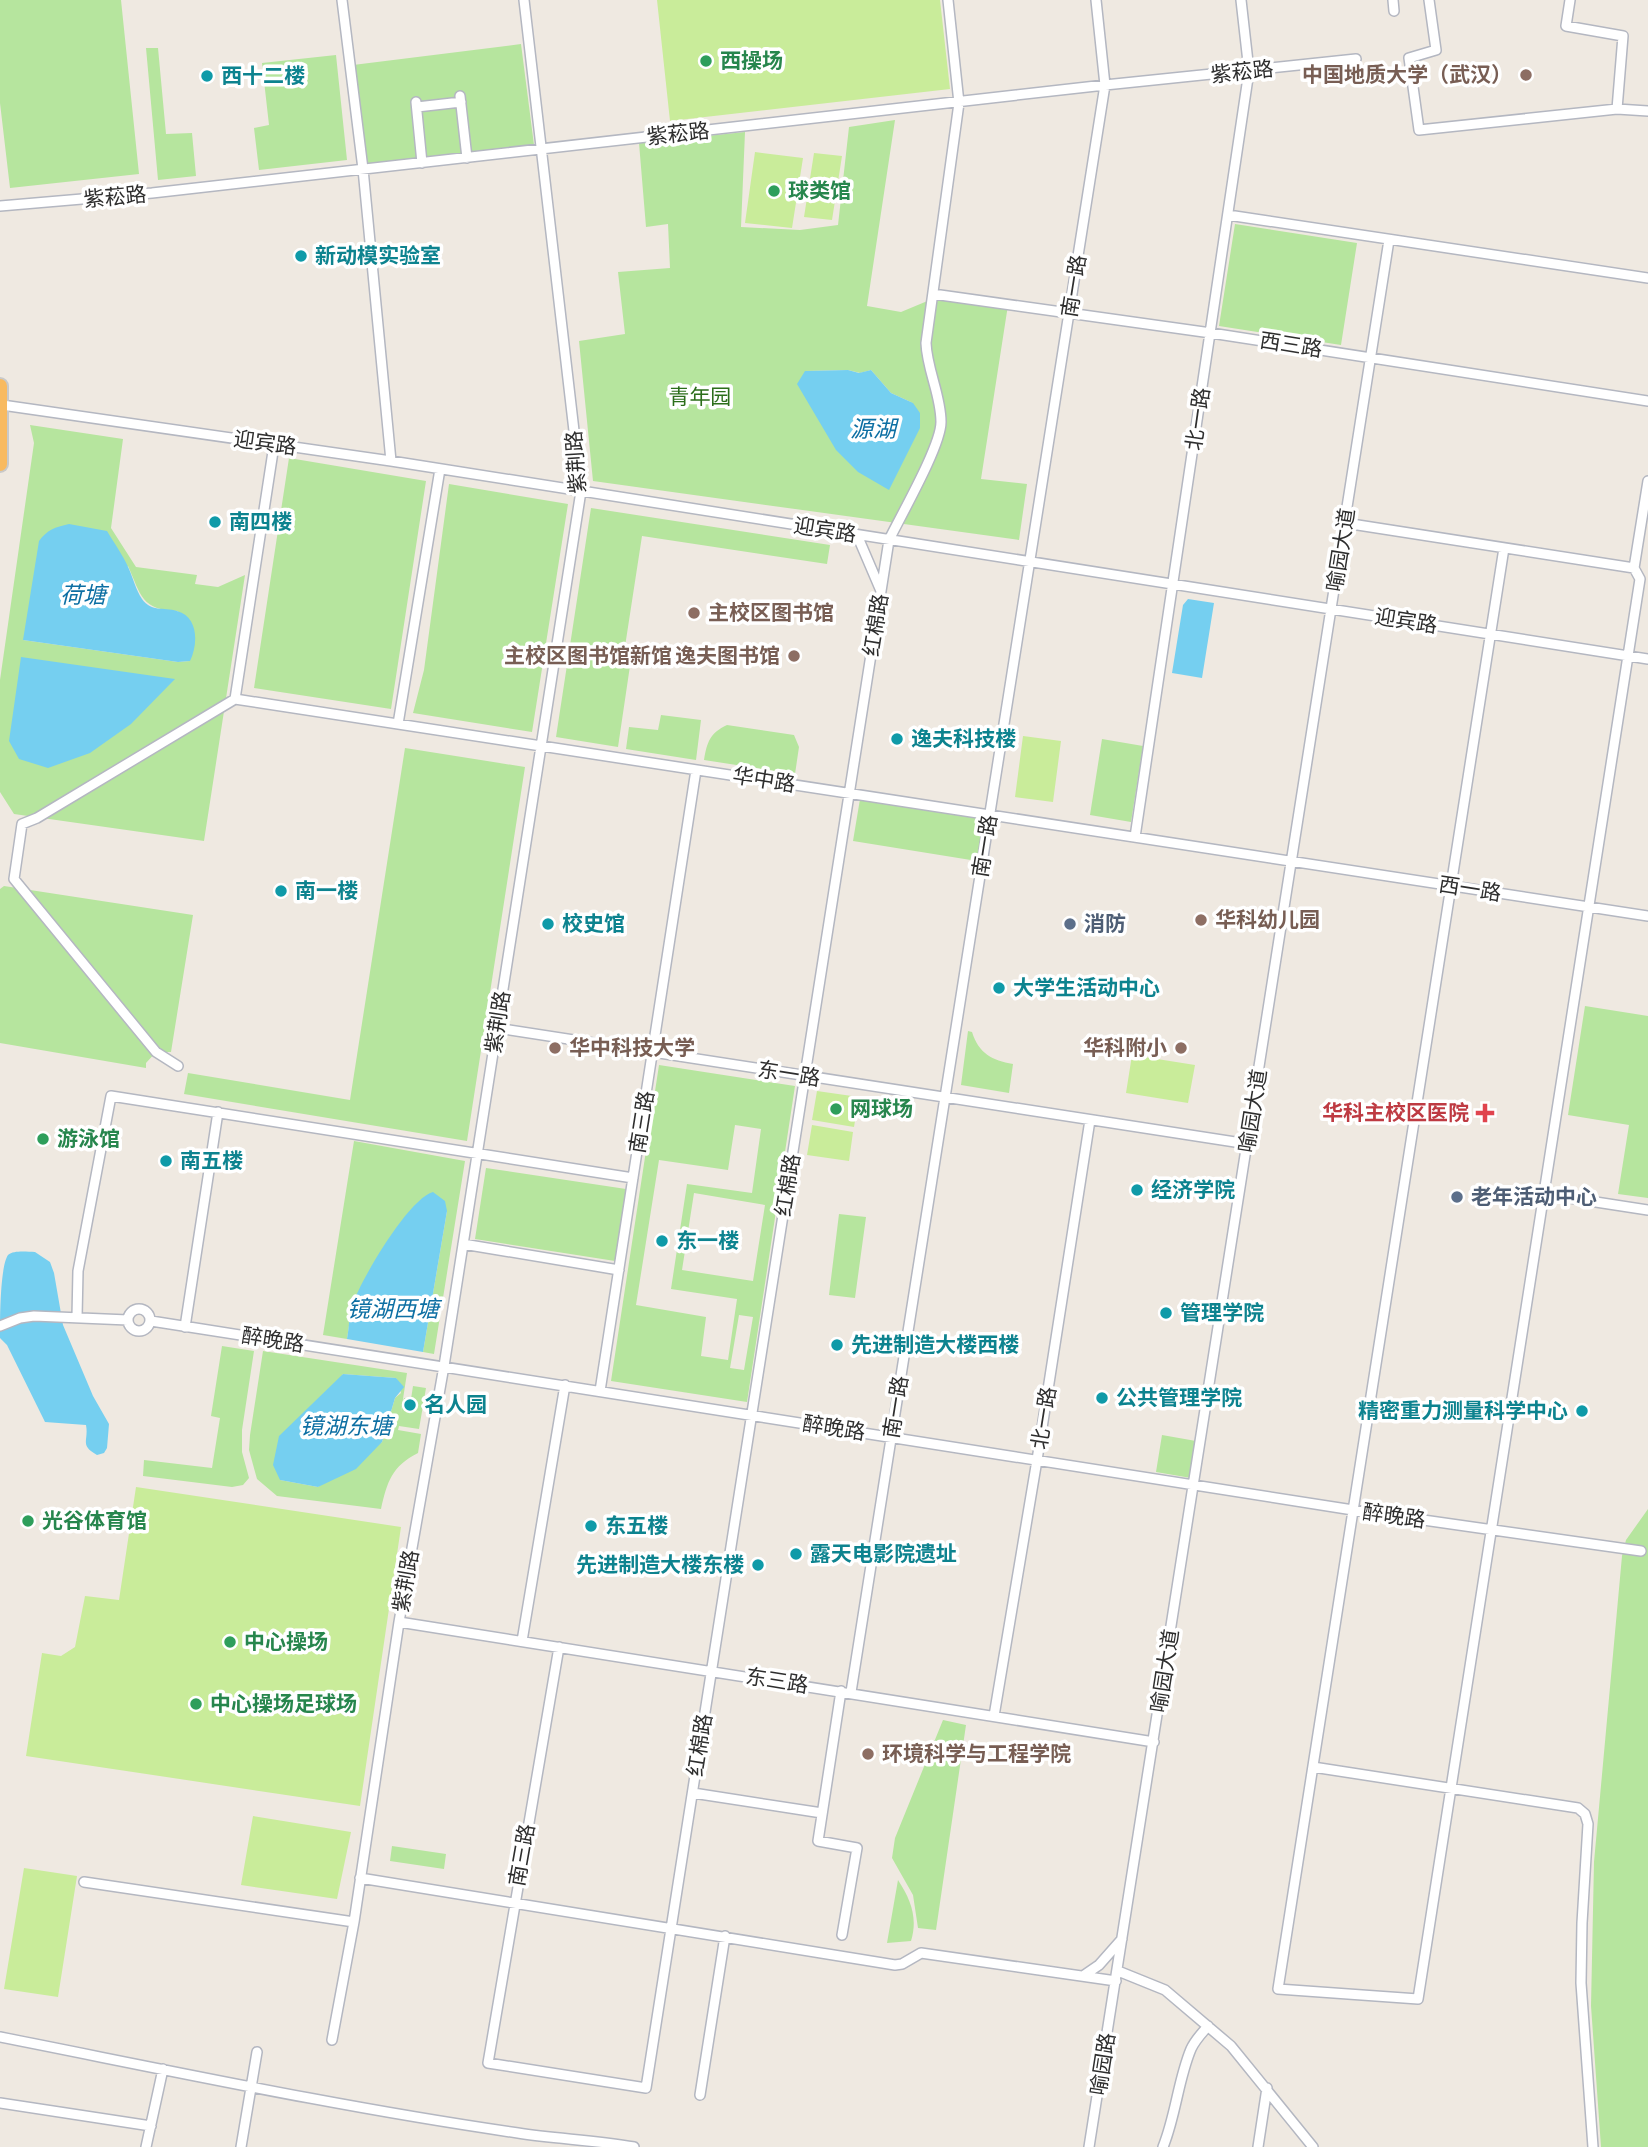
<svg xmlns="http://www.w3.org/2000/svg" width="1648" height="2147" font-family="'Asap Condensed','Noto Sans SC',sans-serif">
<rect width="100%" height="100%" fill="#efe9e1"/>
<path fill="#b6e59e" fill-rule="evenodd" d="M0,0H121L139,174L10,188L0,103Z
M521,44L534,145L366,166L353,65Z
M146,48H158L166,134L192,133L196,176L158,180Z
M336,55L347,160L259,170L254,128L269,125L262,63Z
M895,120L867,306L901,312L937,297L1008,305L981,479L1027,484L1019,540L593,481L579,341L625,334L618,272L670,268L668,224L646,227L639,143L745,132L741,227L800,230L838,225L849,127ZM848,370L860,373L871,370L891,393L913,403L805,371Z
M1235,224L1357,243L1341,345L1219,326Z
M30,425L123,439L111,528L136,567L197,575L195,584L218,587L245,575L204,841L14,814L0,792V680L34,443ZM128,566C141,595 141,610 178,611L190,661L178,662L23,640Z
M289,458L426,481L391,709L254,688Z
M449,484L568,504L532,732L413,713L424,670Z
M591,508L830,545L827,564L642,536L624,653L631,659L618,747L556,737Z
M661,715L701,720L696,760L626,749L629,727L658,730Z
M727,725L794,735L799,747L795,774L704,760C707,742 710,733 727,725Z
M1102,739L1143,746L1131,822L1090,815Z
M405,748L525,767L467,1141L184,1094L188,1073L350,1100Z
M860,799L985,818L977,861L853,841Z
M4,886L193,915L171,1052H156L146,1063V1068L0,1043V889Z
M1585,1006L1648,1016V1198L1618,1194L1629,1125L1568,1115Z
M968,1031L972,1032C979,1054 992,1060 1013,1064L1009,1093L961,1085Z
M659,1065L795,1086L747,1402L611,1381ZM735,1125L761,1129L752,1193L687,1184L671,1289L737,1299L728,1360L701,1356L706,1317L636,1305L659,1160L728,1170ZM694,1193L765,1205L753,1281L682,1270ZM739,1315L753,1317L744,1370L730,1368Z
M354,1141L465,1161L434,1354L423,1352L447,1211L362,1286L352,1305L347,1339L323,1335Z
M486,1168L626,1189L615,1261L475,1239Z
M839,1214L866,1217L855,1298L829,1295Z
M222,1346L254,1351L242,1430V1452L249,1478L243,1485L232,1487L143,1476L144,1460L212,1468L220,1418L211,1416Z
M263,1351L407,1373L401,1412L404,1398L411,1399L413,1386L426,1388L419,1429L399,1426L398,1430L421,1434L418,1453C392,1466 387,1482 381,1509L277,1496L257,1479L249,1450L250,1435ZM343,1374L396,1378L401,1393L395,1398L382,1442L318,1487L280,1480Z
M1162,1435L1196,1441L1191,1478L1156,1472Z
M1648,1509V2147H1601L1591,2006L1594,1862L1622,1556L1626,1540Z
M943,1720L966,1725L936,1930L918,1928L913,1895L892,1858L895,1838Z
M392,1846L446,1854L444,1869L390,1861Z
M898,1880C911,1900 918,1918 911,1941L887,1943Z"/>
<path fill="#c9ec9a" d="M657,0H940L950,89L670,121Z
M755,152L803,158L792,228L745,223Z
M814,153L842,156L832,220L804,217Z
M1023,736L1061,741L1053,802L1015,797Z
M1132,1055L1195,1065L1188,1103L1126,1093Z
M817,1091L859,1097L854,1127L812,1120Z
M812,1125L853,1132L849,1161L807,1155Z
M136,1487L401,1527L360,1806L26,1756L42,1653L61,1656L75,1647L85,1596L119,1600Z
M253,1816L351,1832L337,1899L241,1885Z
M24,1868L77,1876L58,1997L4,1989Z"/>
<path fill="#75cff0" d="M848,370L859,373L871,370L891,393L913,403L920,413V428L889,490L858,472L836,450L797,384L805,371Z
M69,524L107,531C114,543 123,555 129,569C133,578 136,590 142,599C151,612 163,607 177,611C199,617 198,645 190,661L178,662L23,640L39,541C47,530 55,527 69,524Z
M1188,599L1214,603L1202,678L1172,673L1183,605Z
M21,657L175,679L131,724L90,753L48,768L19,759L9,741Z
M433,1192L445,1201L447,1211L423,1352L347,1339C349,1328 349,1317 352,1306C360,1281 408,1199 433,1192Z
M35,1252L50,1262L54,1273L63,1325L93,1396L109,1424L107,1448L104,1453L97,1455C79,1445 89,1441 86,1425L45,1422L7,1345L0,1338C0,1319 0,1267 8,1255C14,1250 27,1252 35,1252Z
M343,1374L396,1378L404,1387L395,1398L382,1442L356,1469L318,1487L280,1480L273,1465L279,1436Z"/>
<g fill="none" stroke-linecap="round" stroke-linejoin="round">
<defs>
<path id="minor" d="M342,0L363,169L391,461
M1393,0L1394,11
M1429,0L1436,50L1409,58L1419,130L1617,109L1648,111
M1570,0L1566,26L1623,36L1617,109
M460,96L467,158
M416,102L422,163
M417,107L461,102
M0,206L152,193L1105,85L1356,59
M1228,215L1648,278
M933,294L1211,333L1648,401
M2,405L391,461L1648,659
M1345,523L1634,568
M857,535L881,591
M1504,548L1278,1989L1418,1999L1640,579L1634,568L1648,481
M235,699L1648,916
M235,699L274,445
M398,724L440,469
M1135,837L1249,71L1241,0
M497,1028L1248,1144
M178,1066L156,1052L14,879L22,824L37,818L235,699
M1544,1194L1648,1210
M463,1244L619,1270
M128 1320a11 11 0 1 1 22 0a11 11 0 1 1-22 0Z
M77,1317L78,1271L111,1096L633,1178
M151,1321L1353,1510L1641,1551
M0,1326L20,1318L34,1316L128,1320
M185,1327L218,1112
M600,1391L696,770
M399,1622L1154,1742
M522,1641L565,1385
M559,1647L488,2063L646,2088L889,540C901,515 941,446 941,422C941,395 927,370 926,343L959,103L948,0
M841,1691L818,1841L857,1848L842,1935
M851,1692L1105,85L1096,0
M994,1716L1037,1460L1090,1120
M1313,1767L1578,1808L1585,1814L1588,1824L1582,1923L1581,1983L1593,2147
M693,1793L822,1813
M360,1878L895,1965L902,1964L921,1953L1116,1981
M84,1882L354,1922
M1118,1971L1165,1990L1231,2046L1313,2147
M1083,1976L1099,1965L1122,1939
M0,2037C172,2071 344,2108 518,2133C556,2139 595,2140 634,2147
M332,2040L354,1922L399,1622L444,1366L581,491L524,0
M700,2095L725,1936
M0,2103L151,2126
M146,2147L163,2069
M241,2147L257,2052
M1089,2147L1389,240
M1163,2147C1176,2115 1178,2080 1191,2049C1195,2040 1202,2033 1208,2026
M1258,2147L1267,2088"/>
<path id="trunk" d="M0,386V464"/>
</defs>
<use href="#minor" stroke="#b4b7c1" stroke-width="12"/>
<use href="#trunk" stroke="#c9c9c9" stroke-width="18"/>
<use href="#minor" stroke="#fff" stroke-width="9"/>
<use href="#trunk" stroke="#f8ba60" stroke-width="14"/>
</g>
<g fill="#2e9e5b" stroke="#fff" stroke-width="2.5">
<circle cx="706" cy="61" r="7"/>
<circle cx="774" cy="191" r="7"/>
<circle cx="836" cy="1109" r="7"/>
<circle cx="43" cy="1139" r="7"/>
<circle cx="28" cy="1521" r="7"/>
<circle cx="230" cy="1642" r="7"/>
<circle cx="196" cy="1704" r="7"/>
</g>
<g fill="#8d6e63" stroke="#fff" stroke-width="2.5">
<circle cx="1526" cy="75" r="7"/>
<circle cx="694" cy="613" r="7"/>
<circle cx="794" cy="656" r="7"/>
<circle cx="1201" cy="920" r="7"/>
<circle cx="555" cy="1048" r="7"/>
<circle cx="1181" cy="1048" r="7"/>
<circle cx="868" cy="1754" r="7"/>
</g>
<g fill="#0f9aa8" stroke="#fff" stroke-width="2.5">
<circle cx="207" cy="76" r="7"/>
<circle cx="301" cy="256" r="7"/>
<circle cx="215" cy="522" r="7"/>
<circle cx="897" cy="739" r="7"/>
<circle cx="281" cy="891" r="7"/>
<circle cx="548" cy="924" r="7"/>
<circle cx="999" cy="988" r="7"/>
<circle cx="166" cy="1161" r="7"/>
<circle cx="1137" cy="1190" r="7"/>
<circle cx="662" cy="1241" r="7"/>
<circle cx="1166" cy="1313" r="7"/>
<circle cx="837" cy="1345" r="7"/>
<circle cx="1102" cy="1398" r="7"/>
<circle cx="410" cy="1405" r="7"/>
<circle cx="1582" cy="1411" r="7"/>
<circle cx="591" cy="1526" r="7"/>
<circle cx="796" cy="1554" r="7"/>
<circle cx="758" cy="1565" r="7"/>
</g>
<g fill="#5c6f8a" stroke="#fff" stroke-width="2.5">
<circle cx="1070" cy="924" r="7"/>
<circle cx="1457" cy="1197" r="7"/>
</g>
<path fill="#e0444e" stroke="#fff" stroke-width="2.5" d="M1481.5 1102.5h7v7h7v7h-7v7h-7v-7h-7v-7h7z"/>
<g text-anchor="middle" stroke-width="7" stroke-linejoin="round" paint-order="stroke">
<g font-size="21" font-weight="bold" fill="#27864d" stroke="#fff" text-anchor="start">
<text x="720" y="68">西操场</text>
<text x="788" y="198">球类馆</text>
<text x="850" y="1116">网球场</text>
<text x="57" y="1146">游泳馆</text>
<text x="42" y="1528">光谷体育馆</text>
<text x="244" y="1649">中心操场</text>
<text x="210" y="1711">中心操场足球场</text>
</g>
<g font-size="21" fill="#2e2e2e" stroke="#fff">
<text transform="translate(1242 72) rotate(-6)" y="7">紫菘路</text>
<text transform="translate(678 134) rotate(-6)" y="7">紫菘路</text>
<text transform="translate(115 197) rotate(-5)" y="7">紫菘路</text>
<text transform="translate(1074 286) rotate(-81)" y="7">南一路</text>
<text transform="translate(1291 345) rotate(9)" y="7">西三路</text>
<text transform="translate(1198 419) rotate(-82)" y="7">北一路</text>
<text transform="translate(265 443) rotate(8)" y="7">迎宾路</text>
<text transform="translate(576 462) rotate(-94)" y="7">紫荆路</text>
<text transform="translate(825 530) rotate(9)" y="7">迎宾路</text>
<text transform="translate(1341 550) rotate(-81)" y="7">喻园大道</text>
<text transform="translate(1406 621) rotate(9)" y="7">迎宾路</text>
<text transform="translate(876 625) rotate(-81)" y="7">红棉路</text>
<text transform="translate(764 780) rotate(9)" y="7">华中路</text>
<text transform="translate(985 846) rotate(-81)" y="7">南一路</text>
<text transform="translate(1470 889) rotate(9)" y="7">西一路</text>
<text transform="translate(498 1022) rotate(-81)" y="7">紫荆路</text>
<text transform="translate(789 1074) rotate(9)" y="7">东一路</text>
<text transform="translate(1253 1111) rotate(-81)" y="7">喻园大道</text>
<text transform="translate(642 1122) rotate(-81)" y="7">南三路</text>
<text transform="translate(788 1185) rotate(-81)" y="7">红棉路</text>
<text transform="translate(273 1340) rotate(9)" y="7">醉晚路</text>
<text transform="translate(896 1407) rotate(-81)" y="7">南一路</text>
<text transform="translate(1044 1418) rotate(-81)" y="7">北一路</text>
<text transform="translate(834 1428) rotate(9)" y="7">醉晚路</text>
<text transform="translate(1394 1516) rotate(8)" y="7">醉晚路</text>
<text transform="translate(406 1581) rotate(-80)" y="7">紫荆路</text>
<text transform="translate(1165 1671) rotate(-81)" y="7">喻园大道</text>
<text transform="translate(777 1681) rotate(9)" y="7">东三路</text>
<text transform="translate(700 1745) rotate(-81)" y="7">红棉路</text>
<text transform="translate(522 1855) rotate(-80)" y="7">南三路</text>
<text transform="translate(1103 2064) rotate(-81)" y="7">喻园路</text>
</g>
<g font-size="21" font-weight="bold" fill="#785e54" stroke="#fff" text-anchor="start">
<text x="1512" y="82" text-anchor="end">中国地质大学（武汉）</text>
<text x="708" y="620">主校区图书馆</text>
<text x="780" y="663" text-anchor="end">主校区图书馆新馆 逸夫图书馆</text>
<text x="1215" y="927">华科幼儿园</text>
<text x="569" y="1055">华中科技大学</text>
<text x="1167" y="1055" text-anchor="end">华科附小</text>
<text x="882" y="1761">环境科学与工程学院</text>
</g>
<g font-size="21" font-weight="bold" fill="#0d838f" stroke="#fff" text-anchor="start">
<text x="221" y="83">西十二楼</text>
<text x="315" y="263">新动模实验室</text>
<text x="229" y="529">南四楼</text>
<text x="911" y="746">逸夫科技楼</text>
<text x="295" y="898">南一楼</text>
<text x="562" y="931">校史馆</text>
<text x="1013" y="995">大学生活动中心</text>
<text x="180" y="1168">南五楼</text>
<text x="1151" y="1197">经济学院</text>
<text x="676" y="1248">东一楼</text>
<text x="1180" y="1320">管理学院</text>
<text x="851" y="1352">先进制造大楼西楼</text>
<text x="1116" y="1405">公共管理学院</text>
<text x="424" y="1412">名人园</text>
<text x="1568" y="1418" text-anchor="end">精密重力测量科学中心</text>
<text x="605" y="1533">东五楼</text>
<text x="810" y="1561">露天电影院遗址</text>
<text x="744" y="1572" text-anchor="end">先进制造大楼东楼</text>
</g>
<g font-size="21" fill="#2c6e1b" stroke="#fff">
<text x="700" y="404">青年园</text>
</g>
<g font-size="21" font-weight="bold" fill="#4e5e75" stroke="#fff" text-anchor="start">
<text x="1084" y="931">消防</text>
<text x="1471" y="1204">老年活动中心</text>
</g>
<g font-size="21" font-weight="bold" fill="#be3a42" stroke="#fff" text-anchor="end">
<text x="1469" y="1120">华科主校区医院</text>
</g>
<g font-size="23" font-style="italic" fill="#0d6fa3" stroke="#fff">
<text x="873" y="437">源湖</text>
<text x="83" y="603">荷塘</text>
<text x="393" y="1317">镜湖西塘</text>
<text x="346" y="1434">镜湖东塘</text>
</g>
</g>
</svg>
